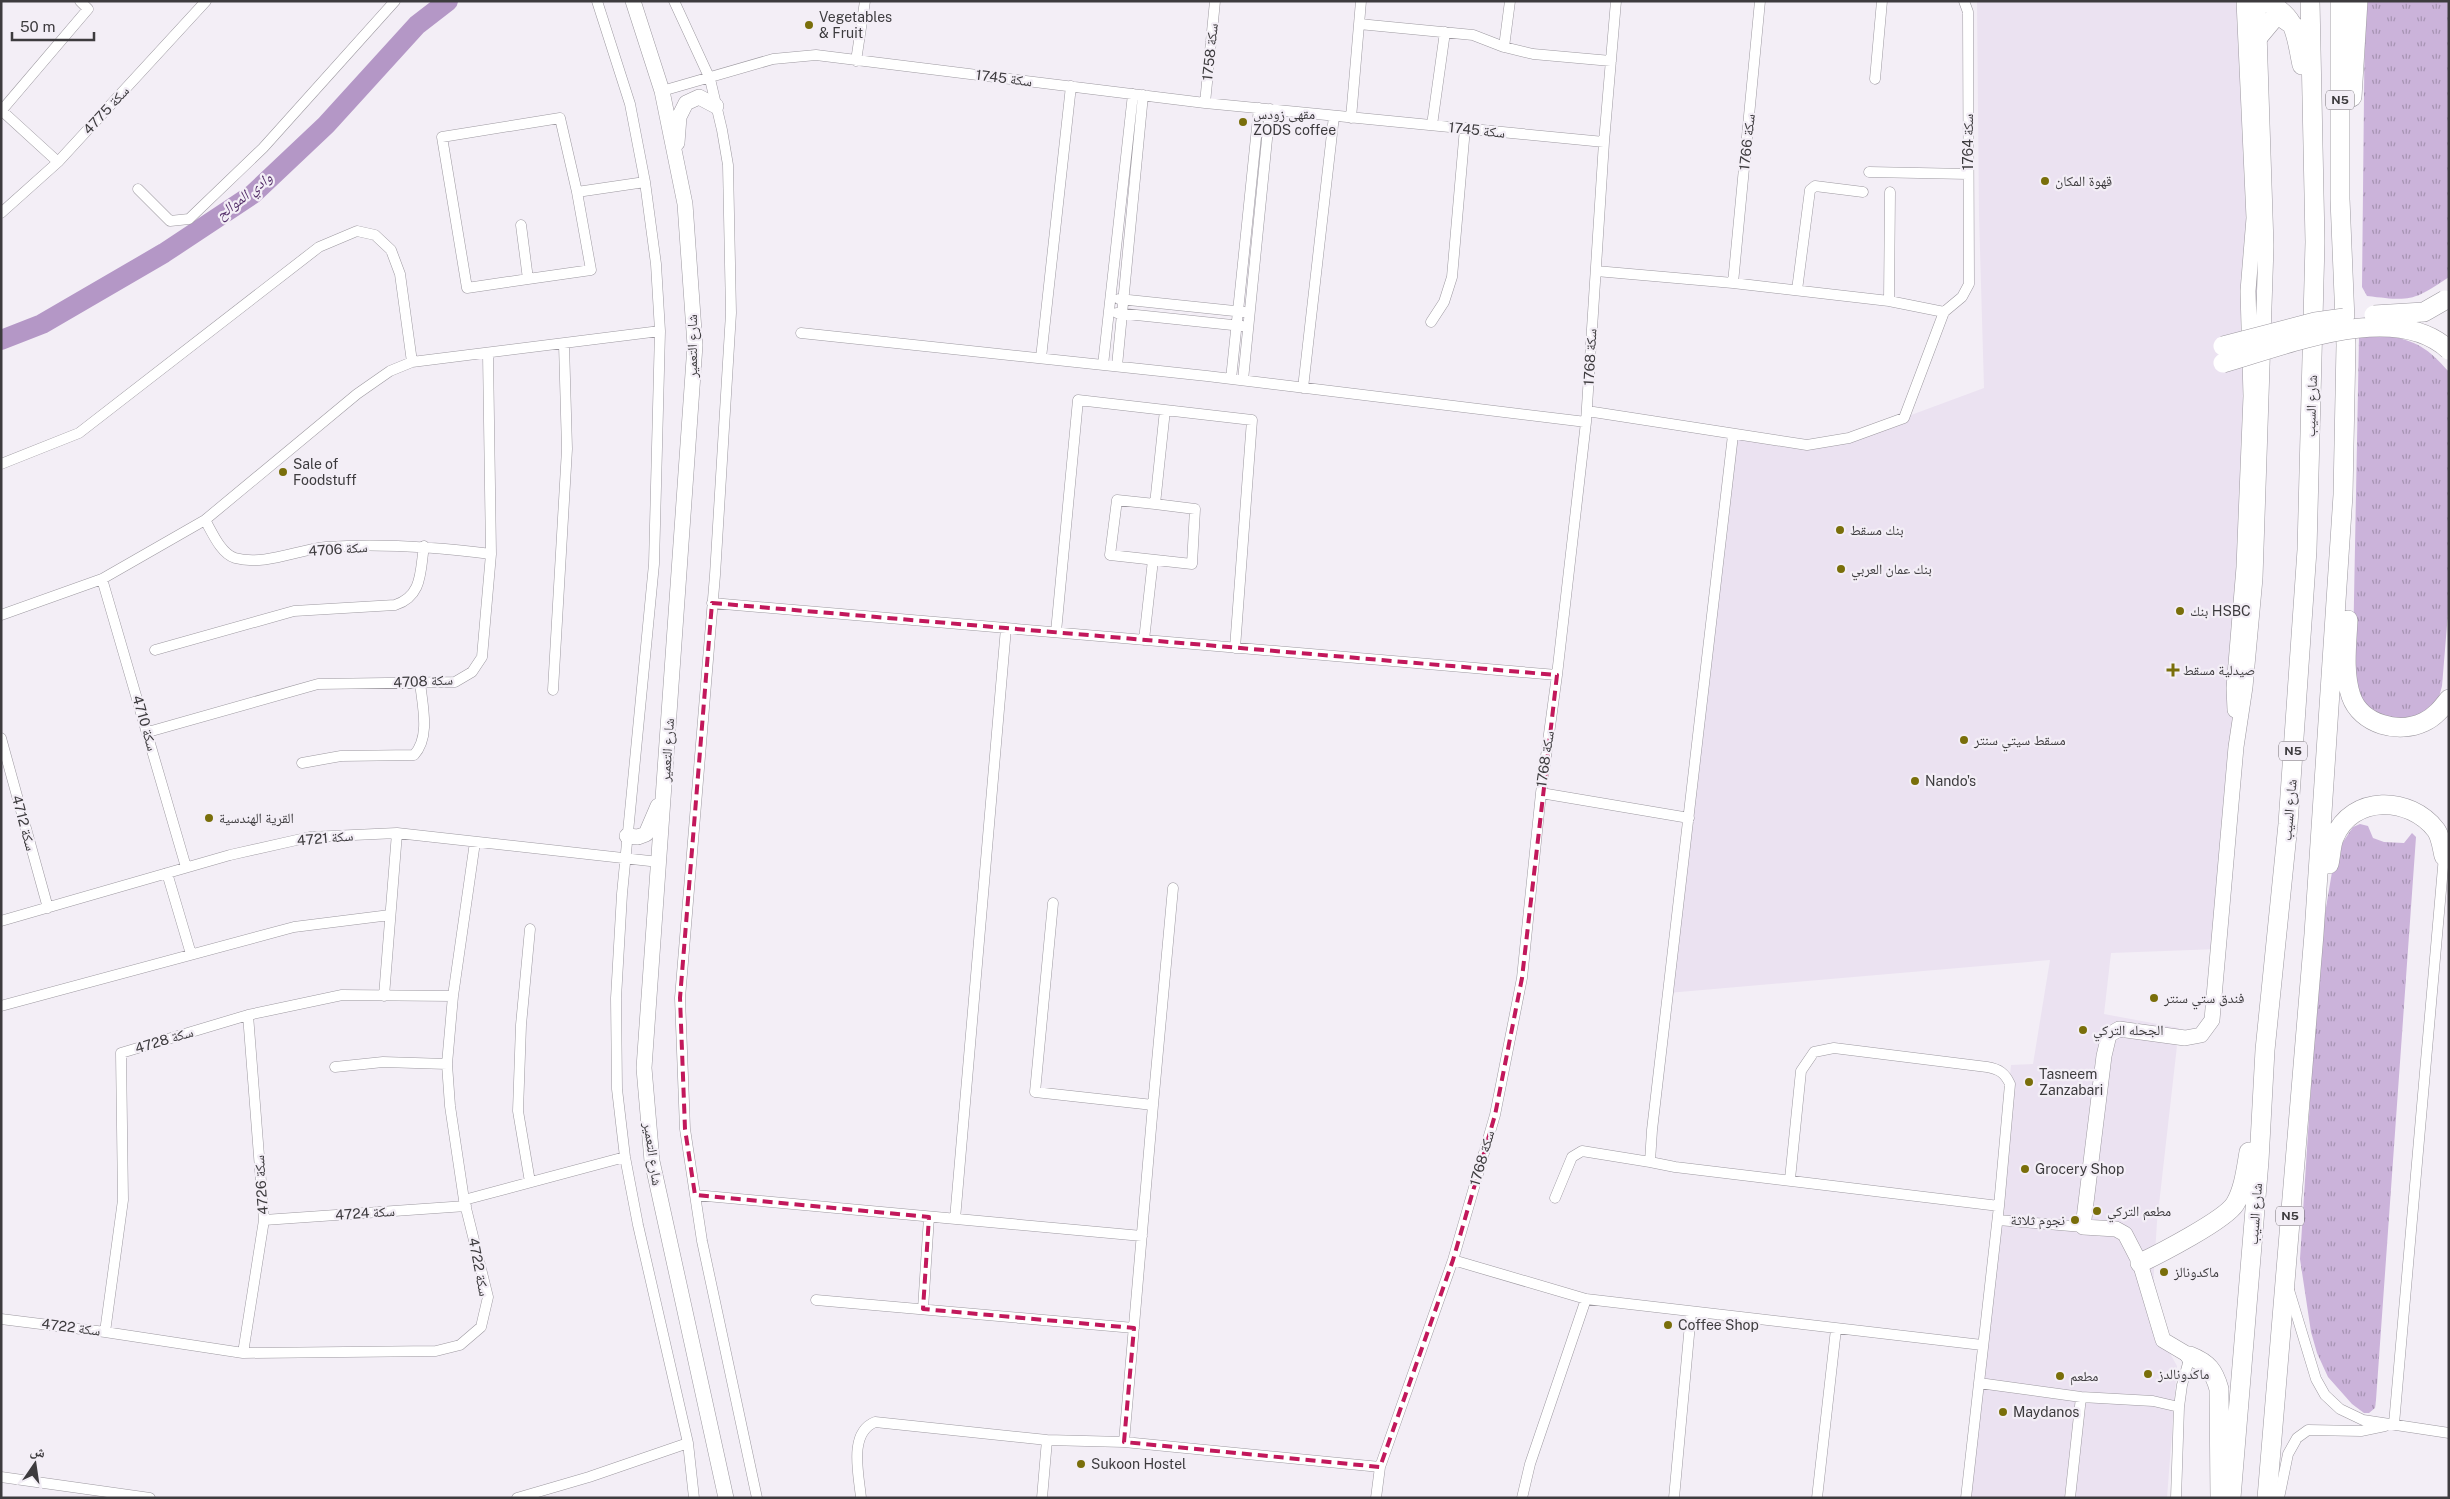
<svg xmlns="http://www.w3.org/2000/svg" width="2450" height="1499" font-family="'Public Sans','Noto Naskh Arabic',sans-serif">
<defs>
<pattern id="grass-tufts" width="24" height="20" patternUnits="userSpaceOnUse" patternTransform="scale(1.25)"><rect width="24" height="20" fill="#cbb3da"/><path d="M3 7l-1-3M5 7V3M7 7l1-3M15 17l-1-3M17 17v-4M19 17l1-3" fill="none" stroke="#a693b2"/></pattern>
</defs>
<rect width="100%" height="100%" fill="#f3eef6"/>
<path fill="#ebe2f1" d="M1977,1H2258L2266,246L2218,949L2111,953L2104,1014L2179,1028L2157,1222L2154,1270L2153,1323L2177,1366L2167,1498H1966L1999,1206L2011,1065L2033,1064L2050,960L1668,993L1733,435L1807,445L1849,438L1984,388L1979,215Z"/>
<path fill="url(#grass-tufts)" d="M2365,1H2449V277C2412,302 2410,301 2367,296L2362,287Z
M2385,335C2417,341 2428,348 2449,372V601L2442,686L2439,697L2428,712L2413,720L2383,719L2359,700L2353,652L2359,336Z
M2360,824L2368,826L2373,838L2384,842L2404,843L2412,833L2416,837L2376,1400L2375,1408L2369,1413H2364L2352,1404L2328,1377L2317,1353L2311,1332L2300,1259L2320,943L2332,872L2341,845L2353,827Z"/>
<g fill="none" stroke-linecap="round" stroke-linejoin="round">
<path stroke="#b497c6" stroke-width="20" d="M1,340L42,324L164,253L253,194L326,125L417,25L448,1"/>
<defs>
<path id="street" d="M597,1L630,104L645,182L656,264L660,331L654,564L622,894L616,998L617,1089L625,1157L638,1225L688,1443L694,1498
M674,1L710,79L722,130L728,165L731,313L715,575L680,998L685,1129L702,1241L757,1498
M1359,24L1473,35L1504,47L1533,54L1611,61
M1504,47L1510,1
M856,61L865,1
M1875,79L1882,1
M662,91L773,59L816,55L1205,103L1604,142
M1205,103L1215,1
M1,110L58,162
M2,110L88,9L80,1
M1351,118L1361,1
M1432,125L1445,32
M1869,172L1968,174
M138,189L170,221L189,219L263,148L395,1
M1,213L58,162L206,1
M521,225L528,279L467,288L442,137L560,118L577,192L645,182
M1596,271L1733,283L1889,301L1944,312L1962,297L1969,284L1968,12L1964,1
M528,279L591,270L577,192
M1733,283L1760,1
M1797,290L1810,190L1815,186L1863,192
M1119,299L1244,312
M1889,301L1890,192
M1117,313L1242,326
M1431,322L1444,302L1452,277L1465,128
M801,333L1207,376L1586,422
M1041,358L1071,86
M1103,365L1133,94
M1117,366L1143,95
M1231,379L1259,108
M1243,380L1270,109
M1303,388L1334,116
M1587,411L1807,445L1849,438L1904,418L1944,312
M1733,435L1652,1130L1650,1162L1675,1167L1999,1206
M1,464L79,433L319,247L357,231L375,235L391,250L400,274L412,362
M1155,504L1117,500L1110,555L1192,564L1195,509L1155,504L1165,410
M205,520C212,532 221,554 235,558C264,566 297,550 326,547C381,543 436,547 491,554
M102,579L186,867
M712,603L1557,675
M1,615L102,579L205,520L357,394L390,371L412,362L660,331
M1056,632L1078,400L1252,420L1235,648
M1144,640L1153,560
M155,650L294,611L395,605C423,596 420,571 424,546
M553,690L567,449L564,344
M148,732L318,684L455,682L472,672L482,657L491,554L488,354
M1,738L48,908
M302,763L341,756L414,755C431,737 422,704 420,682
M1541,793L1689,818
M167,873L191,954
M1053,903L1035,1092L1153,1105L1124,1442
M1,921L230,855L310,837L397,833L659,862
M384,996L397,833
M1,1006L294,927L390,915
M335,1067L383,1062L447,1064
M1153,1105L1173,888
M1790,1179L1801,1071L1814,1052L1834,1048L1987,1067C1999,1069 2005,1073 2010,1084L1999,1206L1966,1498
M530,1182L518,1111L521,1025L530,929
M695,1195L1142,1236
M1555,1198L1572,1157L1582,1151L1650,1162
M464,1200L625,1157
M955,1219L1006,628
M264,1220L466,1206
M1998,1220L2083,1227
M1453,1260L1586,1299L1982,1345
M2289,1290L2316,1379L2325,1395L2340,1409L2363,1420L2449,1433
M816,1300L1134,1328
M923,1309L929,1217
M1,1319L105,1332L243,1353L436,1351L460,1345L481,1327L488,1297L464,1200L450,1106L447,1064L453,996L475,842
M105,1332L123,1200L121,1053L248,1015L342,995L453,996
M243,1353L264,1220L248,1015
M1979,1383L2081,1397L2153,1401L2179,1407L2176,1498
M2179,1407L2182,1385L2190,1356
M2394,1424L2444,856
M1,1477L150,1498
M517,1498L589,1477L688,1443
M861,1498C859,1475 848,1433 875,1422L1047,1440L1124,1442L1380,1467
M1042,1498L1047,1440
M1376,1498L1380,1467L1453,1260L1495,1115L1522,978L1541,793L1557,675L1586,422L1604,142L1616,1
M1522,1498L1530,1464L1586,1299
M1674,1498L1691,1313
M1817,1498L1836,1329
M2070,1498L2081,1397
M2279,1498L2288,1454L2297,1438L2308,1430L2361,1431L2385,1426"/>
<path id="secondary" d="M633,1L662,91L685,204L695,345L644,1068L652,1161L726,1498
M677,143L679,117L686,103L699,97L716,106
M2235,710L2234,688L2244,567L2251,396L2248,291L2254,218L2244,1
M627,836L638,837L646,834L658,806
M2190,1356L2163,1340L2140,1263L2125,1234L2116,1229L2083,1227L2104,1056L2109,1035L2119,1029L2185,1038L2201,1035L2212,1020L2236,747L2245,687L2255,578L2266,246L2258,1"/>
<path id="highway" d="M2265,1C2297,17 2295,32 2302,65
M2259,36L2274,18L2281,17L2294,26
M2352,97L2358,1
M2348,620C2347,644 2343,672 2351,696C2361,725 2399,734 2424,722C2435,717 2442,708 2449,699
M2329,864C2331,856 2331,845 2334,838C2352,794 2410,796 2436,830C2441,837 2442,848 2444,856
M2140,1263C2159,1254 2225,1220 2235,1204C2244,1189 2246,1169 2249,1152
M2190,1356C2208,1363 2214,1371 2219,1389L2220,1498
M2231,1498L2259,1161L2265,1050L2288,824L2307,550L2315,242L2310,1
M2267,1498L2314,934L2343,495L2346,345L2340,199V1"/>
</defs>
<use href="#street" stroke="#9d99a0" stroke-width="11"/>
<use href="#secondary" stroke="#9d99a0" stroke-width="16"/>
<use href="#highway" stroke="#9d99a0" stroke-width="20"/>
<use href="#street" stroke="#fff" stroke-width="10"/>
<use href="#secondary" stroke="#fff" stroke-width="15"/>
<use href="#highway" stroke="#fff" stroke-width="19"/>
<defs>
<path id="highway-bridge" d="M2374,315L2424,312L2445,300
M2223,346L2315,322L2344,318
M2223,363C2284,346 2395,299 2449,350"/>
</defs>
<use href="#highway-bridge" stroke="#9d99a0" stroke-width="20" stroke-linecap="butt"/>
<use href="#highway-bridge" stroke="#fff" stroke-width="19"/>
</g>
<path fill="none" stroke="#c2185b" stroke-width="4" stroke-dasharray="10 6" stroke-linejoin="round" d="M712,603L1557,675L1522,978L1495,1115L1453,1260L1380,1467L1124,1442L1134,1328L923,1309L929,1217L695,1195L685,1129L680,998Z"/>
<g fill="#796e0a" stroke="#f3eef6" stroke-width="2">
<circle cx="809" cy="25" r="5"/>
<circle cx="1243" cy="122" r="5"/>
<circle cx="2045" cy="181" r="5"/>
<circle cx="283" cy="472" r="5"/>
<circle cx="1840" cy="530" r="5"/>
<circle cx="1841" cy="569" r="5"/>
<circle cx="2180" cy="611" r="5"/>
<path d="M2170.5 662.5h5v5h5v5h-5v5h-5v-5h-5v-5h5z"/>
<circle cx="1964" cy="740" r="5"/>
<circle cx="1915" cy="781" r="5"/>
<circle cx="209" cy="818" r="5"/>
<circle cx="2154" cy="998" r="5"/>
<circle cx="2083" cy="1030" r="5"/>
<circle cx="2029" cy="1082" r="5"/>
<circle cx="2025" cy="1169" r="5"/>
<circle cx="2097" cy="1211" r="5"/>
<circle cx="2075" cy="1220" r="5"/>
<circle cx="2164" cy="1272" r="5"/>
<circle cx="1668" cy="1325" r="5"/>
<circle cx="2148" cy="1374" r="5"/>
<circle cx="2060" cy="1376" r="5"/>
<circle cx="2003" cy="1412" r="5"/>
<circle cx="1081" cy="1464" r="5"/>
</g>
<g text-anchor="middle" stroke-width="4.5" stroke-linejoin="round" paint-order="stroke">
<g fill="#f3eef6" stroke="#747175" stroke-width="1">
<rect x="2326" y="90.5" width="28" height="19" rx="4"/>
<rect x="2279" y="741.5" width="28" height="19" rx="4"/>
<rect x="2276" y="1206.5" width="28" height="19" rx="4"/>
</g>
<g font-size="12" font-weight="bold" fill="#3d3b3e">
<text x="2340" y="104">N5</text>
<text x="2293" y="755">N5</text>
<text x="2290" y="1220">N5</text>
</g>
<g font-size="14" fill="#3d3b3e" stroke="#f3eef6" text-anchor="start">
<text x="819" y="22">Vegetables<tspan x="819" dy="16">&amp; Fruit</tspan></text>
<text x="1253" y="119">مقهى زودس<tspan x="1253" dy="16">ZODS coffee</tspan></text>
<text x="2055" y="186">قهوة المكان</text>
<text x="293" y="469">Sale of<tspan x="293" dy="16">Foodstuff</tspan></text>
<text x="1850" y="535">بنك مسقط</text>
<text x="1851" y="574">بنك عمان العربي</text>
<text x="2190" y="616">بنك HSBC</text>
<text x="2183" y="675">صيدلية مسقط</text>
<text x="1974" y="745">مسقط سيتي سنتر</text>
<text x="1925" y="786">Nando's</text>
<text x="219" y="823">القرية الهندسية</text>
<text x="2164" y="1003">فندق ستي سنتر</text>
<text x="2093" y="1035">الجحله التركي</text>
<text x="2039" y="1079">Tasneem<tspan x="2039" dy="16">Zanzabari</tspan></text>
<text x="2035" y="1174">Grocery Shop</text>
<text x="2107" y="1216">مطعم التركي</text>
<text x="2065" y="1225" text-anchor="end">نجوم ثلاثة</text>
<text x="2174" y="1277">ماكدونالز</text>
<text x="1678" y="1330">Coffee Shop</text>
<text x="2158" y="1379">ماكدونالدز</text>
<text x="2070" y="1381">مطعم</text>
<text x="2013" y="1417">Maydanos</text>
<text x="1091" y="1469">Sukoon Hostel</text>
</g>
<g font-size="14" fill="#3d3b3e" stroke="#f3eef6">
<text transform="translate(1210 52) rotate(-84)" y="5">سكة 1758</text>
<text transform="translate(1004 78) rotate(7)" y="5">سكة 1745</text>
<text transform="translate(106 110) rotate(-47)" y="5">سكة 4775</text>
<text transform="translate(1477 130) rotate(6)" y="5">سكة 1745</text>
<text transform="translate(1747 142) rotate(-84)" y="5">سكة 1766</text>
<text transform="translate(1968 142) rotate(-90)" y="5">سكة 1764</text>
<text transform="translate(692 346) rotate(-90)" y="5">شارع التعمير</text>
<text transform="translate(1590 357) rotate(-87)" y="5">سكة 1768</text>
<text transform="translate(2311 406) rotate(-88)" y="5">شارع السيب</text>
<text transform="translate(338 549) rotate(-4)" y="5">سكة 4706</text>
<text transform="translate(423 681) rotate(-3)" y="5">سكة 4708</text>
<text transform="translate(145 723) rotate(74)" y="5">سكة 4710</text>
<text transform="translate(667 750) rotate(-86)" y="5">شارع التعمير</text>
<text transform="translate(1545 759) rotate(-82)" y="5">سكة 1768</text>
<text transform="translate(2289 810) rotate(-85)" y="5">شارع السيب</text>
<text transform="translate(24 823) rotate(75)" y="5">سكة 4712</text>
<text transform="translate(325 838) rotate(-5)" y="5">سكة 4721</text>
<text transform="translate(164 1040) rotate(-17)" y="5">سكة 4728</text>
<text transform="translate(653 1154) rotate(82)" y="5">شارع التعمير</text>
<text transform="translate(1482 1158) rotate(-74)" y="5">سكة 1768</text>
<text transform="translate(261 1185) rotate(-94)" y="5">سكة 4726</text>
<text transform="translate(365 1213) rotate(-4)" y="5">سكة 4724</text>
<text transform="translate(2255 1214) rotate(-86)" y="5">شارع السيب</text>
<text transform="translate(479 1267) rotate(79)" y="5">سكة 4722</text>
<text transform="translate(71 1327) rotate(7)" y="5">سكة 4722</text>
</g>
<g font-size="15" font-style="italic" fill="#55306a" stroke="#f3eef6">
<text transform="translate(244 196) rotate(-38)" y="5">وادي الموالح</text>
</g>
</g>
<rect width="2450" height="1499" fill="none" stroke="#3d3b3e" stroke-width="5"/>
<g transform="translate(35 1464) rotate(13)" stroke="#f3eef6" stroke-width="4" paint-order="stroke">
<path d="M0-4L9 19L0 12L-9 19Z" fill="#3d3b3e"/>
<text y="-8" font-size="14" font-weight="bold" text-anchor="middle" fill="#3d3b3e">ش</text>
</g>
<path d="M12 32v8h82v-8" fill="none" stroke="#3d3b3e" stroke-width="2.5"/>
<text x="20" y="32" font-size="15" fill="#3d3b3e" stroke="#f3eef6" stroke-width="4" paint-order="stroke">50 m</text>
</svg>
